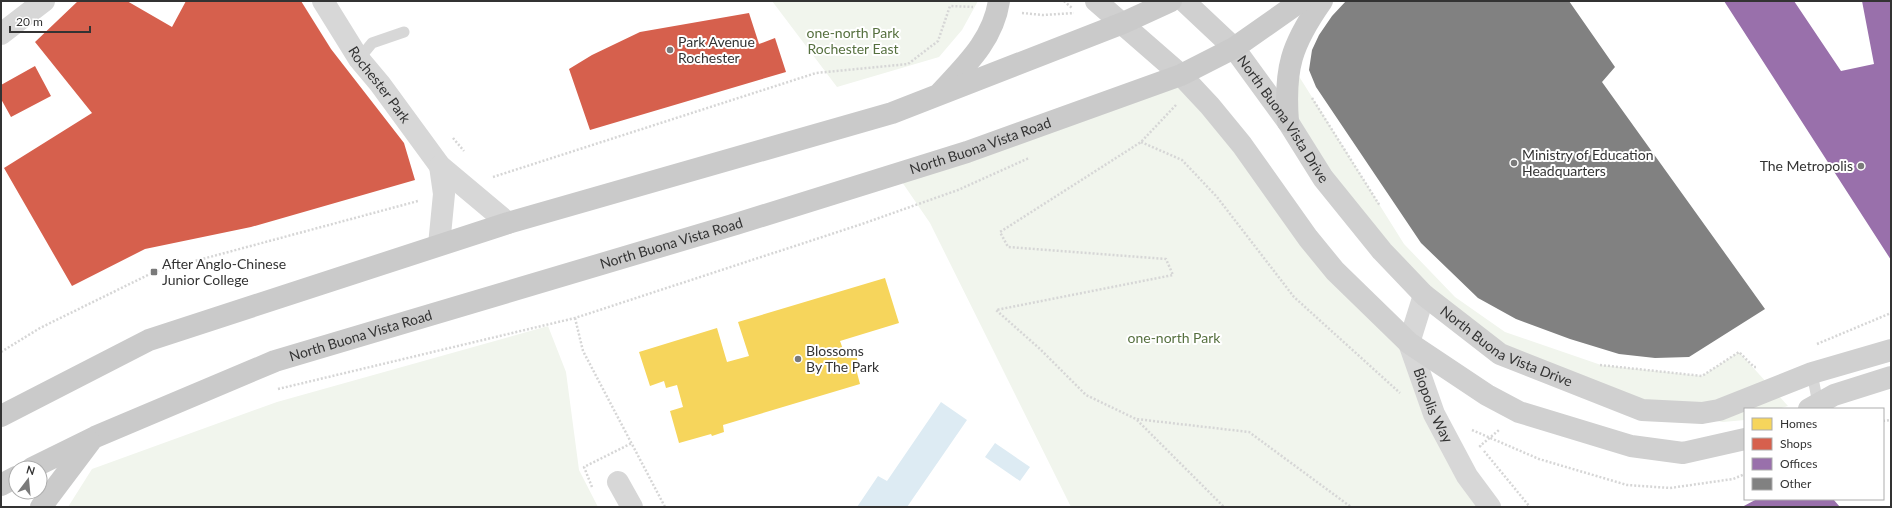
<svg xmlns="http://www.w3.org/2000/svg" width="1892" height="508" viewBox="0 0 1892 508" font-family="Lato,sans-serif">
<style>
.green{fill:#f1f5ed}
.water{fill:#ddebf3}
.homes{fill:#f6d55c}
.shops{fill:#d6604d}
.offices{fill:#9970ab}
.building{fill:#818181}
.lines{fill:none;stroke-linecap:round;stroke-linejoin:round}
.path{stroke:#d6d6d6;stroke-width:2.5;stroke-dasharray:2 2;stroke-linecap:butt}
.lane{stroke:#d7d7d7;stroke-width:11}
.street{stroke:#d7d7d7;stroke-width:22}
.secondary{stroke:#d0d0d0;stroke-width:22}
.primary{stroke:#cacaca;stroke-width:22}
.poi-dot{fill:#7a7a7a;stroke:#fff;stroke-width:1.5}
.labels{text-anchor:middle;stroke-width:4;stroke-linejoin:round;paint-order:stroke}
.park-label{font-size:14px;fill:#56703f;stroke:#fff}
.poi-label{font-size:14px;fill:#333;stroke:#fff;text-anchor:start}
.street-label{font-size:14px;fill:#333;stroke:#fff}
</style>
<rect width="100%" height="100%" fill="#fff"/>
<path class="green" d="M772,1h206l-16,29 -23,27 -102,30z
M1290,62l114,182 51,53 50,35 96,33 101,11 37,-24 49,54 -10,3h-33v11l-22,2 -78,-12 -111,-42 -152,-117 -95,-144z
M1181,75l228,268 81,164h-419l-141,-284 -28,-41z
M548,326l18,46 13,98 19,37h-530l24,-38 185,-67z"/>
<path class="water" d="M941,402l26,18 -60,87h-50l21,-31 9,5z
M995,443l35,24 -10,14 -35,-24z"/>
<path class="homes" d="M885,278l14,45 -59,18 4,11 10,-3 6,19 -4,1 4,15 -137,41 1,7 -12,4 -1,-2 -32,9 -9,-32 13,-4 -6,-22 -11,3 -2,-7 -14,5 -11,-34 78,-24 10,34 22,-6 -11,-34z"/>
<path class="shops" d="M78,1h49l45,26 14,-26h115l30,48 73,94 11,37 -164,47 -106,22 -73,37 -68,-118 88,-55 -57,-71z
M749,13l10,31 16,-6 11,34 -196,58 -21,-61 23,-14 48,-23z
M35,66l16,30 -40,21 -10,-18v-14z"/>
<path class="offices" d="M1724,1h70l47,70 33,-7 -12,-63h29v259z
M1757,499h76l7,8h-98z"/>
<path class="building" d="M1346,1h223l46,66 -13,15 163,227 -76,48 -34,1 -36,-4 -49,-15 -54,-20 -38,-21 -57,-55 -105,-156 -7,-17 3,-20 7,-15 13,-19z"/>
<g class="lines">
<path class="path" d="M1064,1l8,7
M1022,13l21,2 31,-2
M1312,98l68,108
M1176,105l-35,37 -141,90 8,15 158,12 7,16 -177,35 44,39 46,46 50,24 113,13 102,75
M453,138l11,13
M1141,142l41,18 35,37 77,100 106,96
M493,177l323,-104 92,-9 30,-23 12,-35 23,1
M575,318l8,33 82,156
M1817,344l74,-31
M1,352l39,-24 114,-56 264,-71
M1600,365l102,11 37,-24 15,15h2
M278,389l297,-71 287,-94 96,-34 71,-32
M1137,420l87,87
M1883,421l8,-1
M1472,430l67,29 88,26 43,3 63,-9 12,-5
M1481,447l-1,-1 19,-16
M1484,451l46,56
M592,487l-8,-20 48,-24"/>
<path class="lane" d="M359,59l13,-16 32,-11
M1812,373l6,31"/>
<g class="street">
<path id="s1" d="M323,1l36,58 21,25 60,82 68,57"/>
<path d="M1,34l43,-33"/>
<path d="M439,245l5,-51 -4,-28"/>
<path id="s2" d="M1424,295l-15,48 25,71 33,62 23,31"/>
<path d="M618,482l14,25"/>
</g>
<g class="secondary">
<path d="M1096,1l85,74 29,31 32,39 66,93 27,33 74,72 78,52 32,17 112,34 52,7 62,-14"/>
<path id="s3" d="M1184,1l50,47 54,74 35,56 59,73 42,44 76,59 142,56 60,3 17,-3 93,-37 79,-23"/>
<path d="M1809,409l25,-14 57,-18"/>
</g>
<g class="primary">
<path d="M941,92c25,-27 52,-52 58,-91"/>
<path d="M1288,122c-4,-53 3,-77 34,-121"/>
<path d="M1,416l148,-76 359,-117 384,-110 231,-90 48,-22"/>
<path id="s4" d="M32,468l63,-31 180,-76 461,-137 231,-72 214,-77 53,-27 67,-47"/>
<path d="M1,485l15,-8"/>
<path d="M41,507l49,-65"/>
</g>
</g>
<g class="poi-dot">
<circle cx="670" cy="50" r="4"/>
<circle cx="1514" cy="163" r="4"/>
<circle cx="1861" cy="166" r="4"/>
<rect x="150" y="268" width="8" height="8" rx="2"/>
<circle cx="798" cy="359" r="4"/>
</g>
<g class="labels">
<g class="park-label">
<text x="853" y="38">one-north Park<tspan x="853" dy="16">Rochester East</tspan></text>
<text x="1174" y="343">one-north Park</text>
</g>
<g class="poi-label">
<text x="678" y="47">Park Avenue<tspan x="678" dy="16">Rochester</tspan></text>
<text x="1522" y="160">Ministry of Education<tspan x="1522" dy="16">Headquarters</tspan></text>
<text x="1853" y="171" text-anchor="end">The Metropolis</text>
<text x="162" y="269">After Anglo-Chinese<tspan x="162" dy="16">Junior College</tspan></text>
<text x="806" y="356">Blossoms<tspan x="806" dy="16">By The Park</tspan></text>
</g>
<g class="street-label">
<text dy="5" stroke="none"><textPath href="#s1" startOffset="101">Rochester Park</textPath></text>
<text dy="5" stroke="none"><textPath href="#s3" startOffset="155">North Buona Vista Drive</textPath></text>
<text dy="5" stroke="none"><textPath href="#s4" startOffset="1003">North Buona Vista Road</textPath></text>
<text dy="5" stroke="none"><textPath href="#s4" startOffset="679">North Buona Vista Road</textPath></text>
<text dy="5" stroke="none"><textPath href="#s4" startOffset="355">North Buona Vista Road</textPath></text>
<text dy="5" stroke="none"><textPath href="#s3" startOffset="479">North Buona Vista Drive</textPath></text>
<text dy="5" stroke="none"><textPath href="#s2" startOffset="117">Biopolis Way</textPath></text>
</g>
</g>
<rect width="1892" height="508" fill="none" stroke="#333333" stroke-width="4"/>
<rect x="1744" y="408" width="140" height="92" fill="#ffffff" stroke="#adadad"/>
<rect x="1752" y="418" width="20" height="12" fill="#f6d55c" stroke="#adadad"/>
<text x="1780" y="428" font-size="12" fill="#333333">Homes</text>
<rect x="1752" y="438" width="20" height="12" fill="#d6604d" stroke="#adadad"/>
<text x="1780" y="448" font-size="12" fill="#333333">Shops</text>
<rect x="1752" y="458" width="20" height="12" fill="#9970ab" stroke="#adadad"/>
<text x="1780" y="468" font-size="12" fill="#333333">Offices</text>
<rect x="1752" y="478" width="20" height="12" fill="#818181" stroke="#adadad"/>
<text x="1780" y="488" font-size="12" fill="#333333">Other</text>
<g transform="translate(28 480) rotate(16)"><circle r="19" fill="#ffffff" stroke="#adadad"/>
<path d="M0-3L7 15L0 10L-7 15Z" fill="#7a7a7a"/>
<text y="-6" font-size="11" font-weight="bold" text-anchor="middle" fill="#333333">N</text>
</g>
<path d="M10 26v6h80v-6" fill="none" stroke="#333333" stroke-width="2"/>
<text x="16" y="26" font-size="12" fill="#333333" stroke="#ffffff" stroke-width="3" paint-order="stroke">20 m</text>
</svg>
